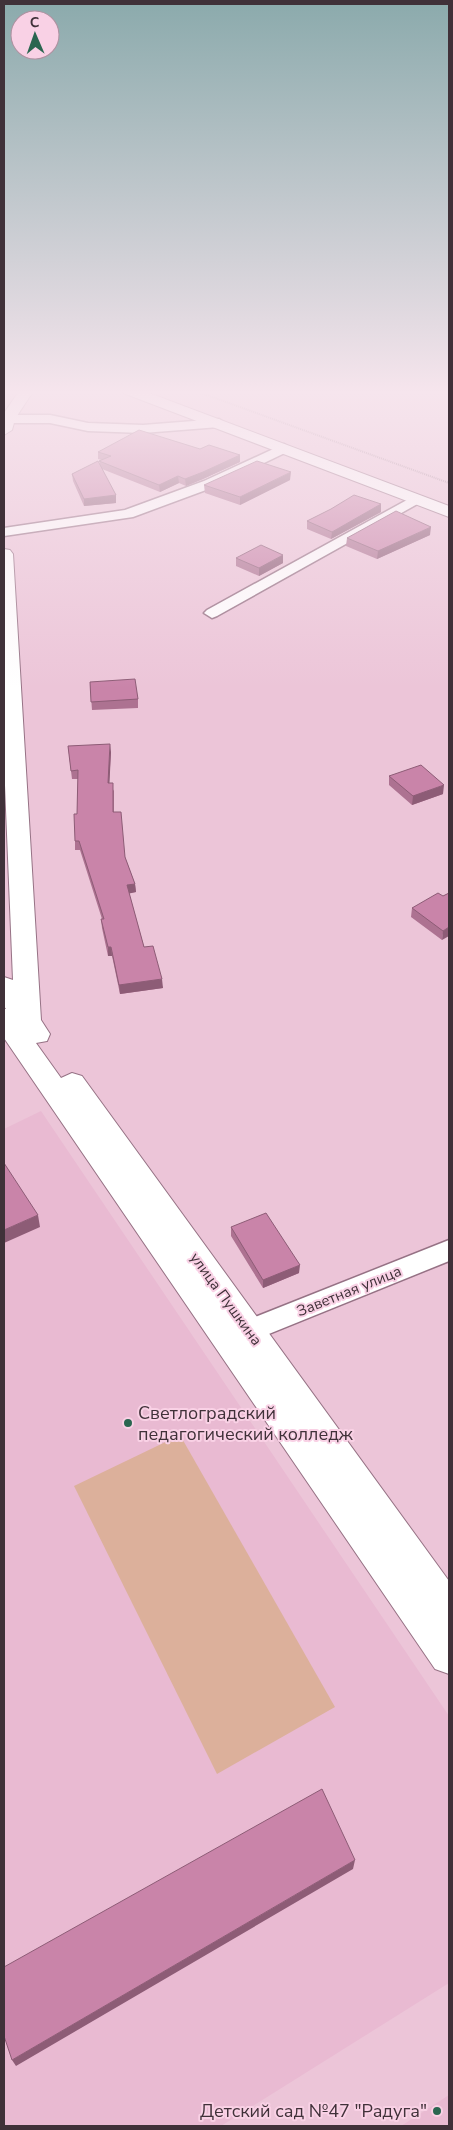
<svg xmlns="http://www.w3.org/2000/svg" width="453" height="2130" viewBox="0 0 453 2130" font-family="'Nunito Sans',sans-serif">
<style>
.built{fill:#e9bad2}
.green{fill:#dcb09b}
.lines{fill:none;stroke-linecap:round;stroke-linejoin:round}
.street-casing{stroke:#967285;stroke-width:3}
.secondary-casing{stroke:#967285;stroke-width:2}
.path{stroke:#ab8d9c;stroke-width:2;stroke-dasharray:1 1;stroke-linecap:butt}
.street{fill:#fff;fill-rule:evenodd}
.secondary{fill:#fff;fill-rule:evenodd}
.wall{fill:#ad7291}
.shaded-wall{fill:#8d5c76}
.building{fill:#c984a9;stroke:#8d5c76}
.poi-dot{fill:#2a6650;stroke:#f9d1e5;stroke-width:2}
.labels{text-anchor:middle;stroke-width:4;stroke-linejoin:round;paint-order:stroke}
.street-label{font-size:15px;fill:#403139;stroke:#f9d1e5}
.near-poi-label{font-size:18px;fill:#403139;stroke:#f9d1e5;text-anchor:start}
</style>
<rect width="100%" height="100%" fill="#ecc5d8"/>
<path class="built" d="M41,1111l408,605v267l-228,143h-217v-997z
M449,2095v31h-48z"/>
<path class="green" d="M180,1435l155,272 -118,67 -143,-288z"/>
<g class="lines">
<defs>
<path id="street" d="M4,415h46l38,8 55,2 76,-6 6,4 -6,4 -76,6 -55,-2 -38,-8h-46z
M284,444l6,4 -1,3 -75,36 -81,30 -129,19v-8l121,-18 79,-29z
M416,495l7,4 -2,3 -204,114 -5,2 -8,-5 3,-3z
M449,1240v21l-200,81 -9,-3 -4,-8 4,-8z"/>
<path id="secondary" d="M20,390h14l-19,29 -3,11 -8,5v-22z
M121,390h20l308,116v11l-326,-124z
M4,549l6,1 3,4 28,466 9,14 -3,7 -11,2 25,35 11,-5 10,3 367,505v93l-14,-5 -431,-631v-29h2l-2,-3v-29l9,3 -9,-219z"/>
</defs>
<use href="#street" class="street-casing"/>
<use href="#secondary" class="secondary-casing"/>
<path class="path" d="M193,390l256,93"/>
<use href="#street" class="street"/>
<use href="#secondary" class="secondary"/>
</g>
<path class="wall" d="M200,449l40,6v7l-37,17 -17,7 -7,-3 -19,9 -58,-23 14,34 -32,3 -11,-25 -1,-7 28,-10 -1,-3 3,-1 -4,-1v-7z
M290,480l-50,25 -35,-12 -1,-8z
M381,504v8l-50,27 -24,-10v-8z
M430,535l-53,24 -31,-13 1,-8z
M236,558l47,5 -24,13 -23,-10z
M90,682l48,17v9l-46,2z
M68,746l43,6 -2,31 5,8v21l11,45 10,27 1,8 -7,1 15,54 19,41 -43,6 -8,-38h-4l-6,-28 -1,-9h1l-22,-69h-5v-9l2,-27 1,-35h-6z
M389,776l54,18 -31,11 -23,-20z
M449,893l-7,47 -31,-23 1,-9 31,-12z
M231,1227l68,46 -36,15 -32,-52z"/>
<path class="shaded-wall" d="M240,455v7l-37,17 -17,7 -1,-7z
M291,472l-1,8 -50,25v-8z
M178,476l1,7 -19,9 -1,-7z
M116,495v8l-32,3v-7z
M381,504v8l-50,27 1,-7z
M431,527l-1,8 -53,24 1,-8z
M283,555v8l-24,13v-8z
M110,744l1,8 -2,40 -1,-9z
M444,785l-1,9 -31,11 1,-9z
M135,884l1,8 -9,2v-9z
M449,927v9l-7,4 1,-9z
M108,947h3l1,9h-4z
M162,979l1,9 -43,6 -1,-9z
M38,1215l2,12 -36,16v-13z
M300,1265l-1,8 -36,15v-8z
M355,1860l-2,9 -337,197 -4,-6z"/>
<path class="building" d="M139,430l61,19 9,-4 31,10 -37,17 -18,7 -7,-3 -19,9 -60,-24 12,-5 -13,-4z
M98,461l18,34 -32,4 -12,-25z
M257,461l34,11 -51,25 -36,-12z
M354,495l27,9 -49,28 -25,-11 24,-12z
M396,511l35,16 -53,24 -31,-13z
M261,545l22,10 -24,13 -23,-10z
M135,679l3,20 -47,3 -1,-20z
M110,744l-2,39h5v29h8l4,45 10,27 -8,1 17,62 9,-1 9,33 -43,6 -8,-38h-3l-7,-28h3l-25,-78h-4l-1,-27h3l1,-44 -7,1 -3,-25z
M421,765l23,20 -31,11 -24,-20z
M438,893l5,3 6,-3v34l-6,4 -31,-23z
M4,1163l34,52 -34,15z
M266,1213l34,52 -37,15 -32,-53z
M322,1789l33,71 -343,200 -8,-24v-69z"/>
<linearGradient id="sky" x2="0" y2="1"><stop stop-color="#8baaac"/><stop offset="0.57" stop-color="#f6e5ed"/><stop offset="1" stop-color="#f6e5ed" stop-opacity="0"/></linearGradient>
<rect width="453" height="688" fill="url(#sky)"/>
<g class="poi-dot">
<circle cx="128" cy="1423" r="5"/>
<circle cx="437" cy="2111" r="5"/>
</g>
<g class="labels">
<g class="street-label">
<text transform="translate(349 1291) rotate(-22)" y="5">Заветная улица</text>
<text transform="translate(226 1299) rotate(54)" y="5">улица Пушкина</text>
</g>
<g class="near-poi-label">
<text x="138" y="1419">Светлоградский<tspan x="138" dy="21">педагогический колледж</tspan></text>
<text x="427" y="2117" text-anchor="end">Детский сад №47 "Радуга"</text>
</g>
</g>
<rect width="453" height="2130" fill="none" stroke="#403139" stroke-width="10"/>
<g transform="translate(35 35) rotate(358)"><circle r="24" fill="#f9d1e5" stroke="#af91a0"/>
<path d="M0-4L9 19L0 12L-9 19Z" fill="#2a6650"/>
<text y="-8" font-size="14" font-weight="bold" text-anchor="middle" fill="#403139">С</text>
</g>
</svg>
